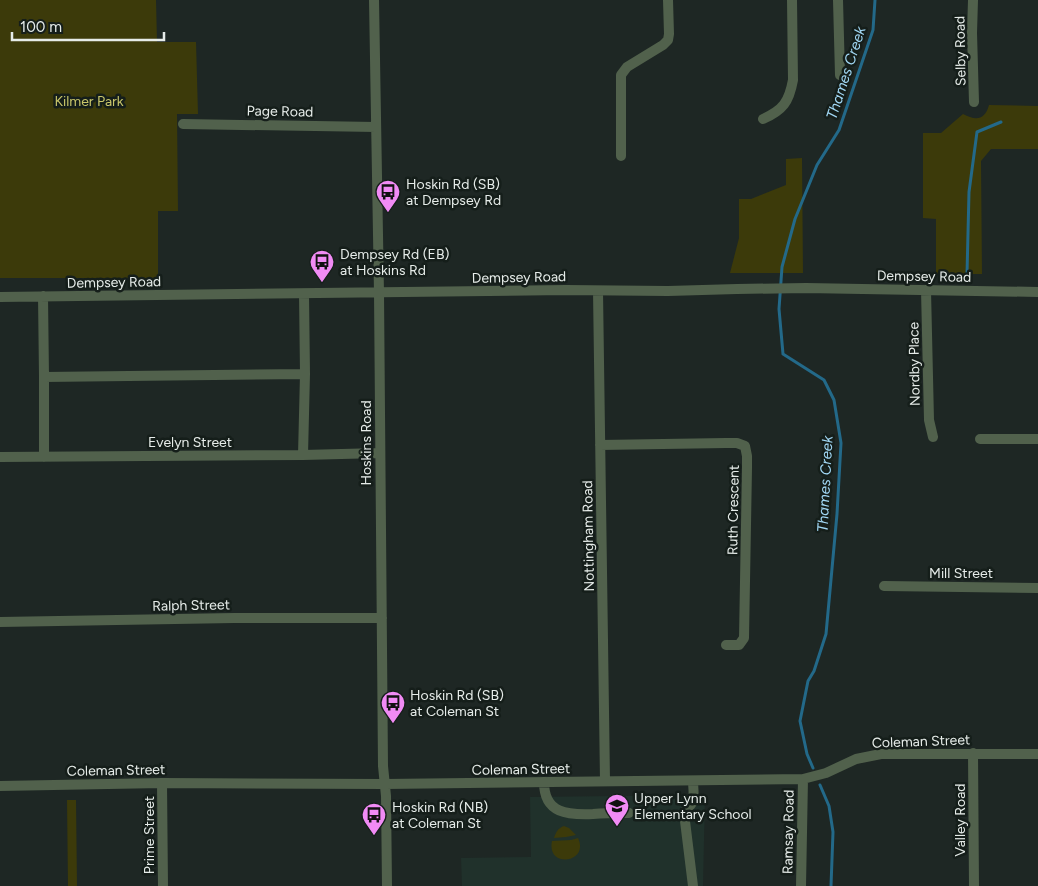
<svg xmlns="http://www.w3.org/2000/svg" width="1038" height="886" viewBox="0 0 1038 886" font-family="Figtree,sans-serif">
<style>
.built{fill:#20312b}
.green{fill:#3c3a0a}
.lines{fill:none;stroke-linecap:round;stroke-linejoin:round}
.stream{stroke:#236989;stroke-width:3}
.minor{stroke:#51614c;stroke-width:10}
.labels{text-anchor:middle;stroke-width:5;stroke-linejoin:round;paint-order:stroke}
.street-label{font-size:14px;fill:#e6ece9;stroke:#151e1a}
.park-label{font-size:14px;fill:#c9c66a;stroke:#151e1a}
.poi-label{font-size:14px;fill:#e6ece9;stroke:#151e1a;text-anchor:start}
.water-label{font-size:15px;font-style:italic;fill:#a1d7f4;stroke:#151e1a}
</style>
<rect width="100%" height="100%" fill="#1e2724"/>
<path class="built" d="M705,795l-2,91h-241l-1,-28 70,-1 -1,-60z"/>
<path class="green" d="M0,0h156l1,42h39l2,72h-21l1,97h-20v67h-158z
M989,105l49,1v43h-47l-10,12 1,113h-46v-55l-13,-1v-85h18l22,-19c13,7 22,6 26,-9z
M802,158l1,115h-73l9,-35v-39h12l35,-14v-26z
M67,800h9l1,86h-9z
M564,826l5,2 7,7 -10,2 -12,1c2,-6 4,-10 10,-12z
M578,838c12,25 -32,31 -26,3l19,-1z"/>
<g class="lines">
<path class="stream" d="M967,274l2,-82 8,-60 24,-10
M813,768l-6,-14 -7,-33 8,-40 6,-10 12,-37 11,-120 4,-71 -7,-43 -10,-20 -41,-26 -4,-45 3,-42 13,-48 22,-54 22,-35 34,-100 2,-30
M820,785l9,21 4,26 -2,54"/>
<path class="minor" d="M374,0l5,293 4,473 3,30 1,90
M838,0l2,75
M973,0l-1,33 2,69
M763,119c20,-9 26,-17 30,-39l-1,-80
M183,124l193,3
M621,156v-81l6,-8 36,-22 5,-5 1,-6 -1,-34
M926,290l3,130 4,17
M598,291l7,490
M43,296l1,81 261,-3 -1,-80
M0,297l566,-7 102,1 69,-2 69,-1 232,4
M44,377v80
M980,439h58
M600,445l126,-2h11l8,3 2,10v12l-3,170 -5,7h-13
M303,455l2,-81
M0,457l303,-2 77,-2
M884,586l154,2
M0,622l234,-4h148
M973,753l1,133
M693,781c0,6 2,17 -1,22 -2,4 -6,5 -8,10l9,73
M544,782c0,32 24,33 49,32 12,-1 24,-1 36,-1
M162,783l1,103
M0,786l162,-3 223,1 418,-5 23,-6 30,-14 25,-5h157
M801,886l2,-107"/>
</g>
<defs>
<symbol id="bus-pin" viewBox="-11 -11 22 30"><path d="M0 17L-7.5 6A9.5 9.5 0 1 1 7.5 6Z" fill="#f18bf5" stroke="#151e1a"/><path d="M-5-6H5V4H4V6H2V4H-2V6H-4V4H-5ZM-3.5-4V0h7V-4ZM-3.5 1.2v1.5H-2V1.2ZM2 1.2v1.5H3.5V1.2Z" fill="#111"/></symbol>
<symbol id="school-pin" viewBox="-11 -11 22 30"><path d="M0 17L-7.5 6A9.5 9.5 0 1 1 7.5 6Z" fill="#f18bf5" stroke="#151e1a"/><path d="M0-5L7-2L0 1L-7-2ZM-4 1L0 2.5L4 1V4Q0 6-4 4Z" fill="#111"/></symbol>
</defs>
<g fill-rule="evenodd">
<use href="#bus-pin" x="374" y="178" width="28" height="38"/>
<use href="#bus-pin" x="308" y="248" width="28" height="38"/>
<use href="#bus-pin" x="379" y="689" width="28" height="38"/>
<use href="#school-pin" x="603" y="792" width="28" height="38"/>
<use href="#bus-pin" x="360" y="801" width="28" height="38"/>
</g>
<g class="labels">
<g class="street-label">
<text transform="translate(960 51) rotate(-91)" y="5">Selby Road</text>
<text transform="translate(280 111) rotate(1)" y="5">Page Road</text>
<text transform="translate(924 276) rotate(1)" y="5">Dempsey Road</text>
<text transform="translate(519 277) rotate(-1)" y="5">Dempsey Road</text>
<text transform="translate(114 282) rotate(-1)" y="5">Dempsey Road</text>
<text transform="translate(914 364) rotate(-91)" y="5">Nordby Place</text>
<text x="190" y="447">Evelyn Street</text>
<text transform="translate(366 443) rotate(-90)" y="5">Hoskins Road</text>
<text transform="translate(733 510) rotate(-89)" y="5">Ruth Crescent</text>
<text transform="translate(588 536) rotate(-91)" y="5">Nottingham Road</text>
<text x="961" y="578">Mill Street</text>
<text transform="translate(191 605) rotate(-1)" y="5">Ralph Street</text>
<text transform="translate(921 741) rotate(-2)" y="5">Coleman Street</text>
<text transform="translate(521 769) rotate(-1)" y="5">Coleman Street</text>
<text transform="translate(116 770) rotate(-1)" y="5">Coleman Street</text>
<text transform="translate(960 820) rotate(-90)" y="5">Valley Road</text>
<text transform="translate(788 832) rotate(-89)" y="5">Ramsay Road</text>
<text transform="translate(149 835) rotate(-90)" y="5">Prime Street</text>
</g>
<g class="park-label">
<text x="89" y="106">Kilmer Park</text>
</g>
<g class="poi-label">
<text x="406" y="189">Hoskin Rd (SB)<tspan x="406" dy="16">at Dempsey Rd</tspan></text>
<text x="340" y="259">Dempsey Rd (EB)<tspan x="340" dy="16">at Hoskins Rd</tspan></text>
<text x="410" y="700">Hoskin Rd (SB)<tspan x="410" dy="16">at Coleman St</tspan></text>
<text x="634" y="803">Upper Lynn<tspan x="634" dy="16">Elementary School</tspan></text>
<text x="392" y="812">Hoskin Rd (NB)<tspan x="392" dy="16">at Coleman St</tspan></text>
</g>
<g class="water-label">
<text transform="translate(846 73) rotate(-72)" y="5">Thames Creek</text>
<text transform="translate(825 484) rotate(-87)" y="5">Thames Creek</text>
</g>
</g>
<path d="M12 32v8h152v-8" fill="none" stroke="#e6ece9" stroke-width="2.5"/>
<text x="20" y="32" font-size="15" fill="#e6ece9" stroke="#151e1a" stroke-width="4" paint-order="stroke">100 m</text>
</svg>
